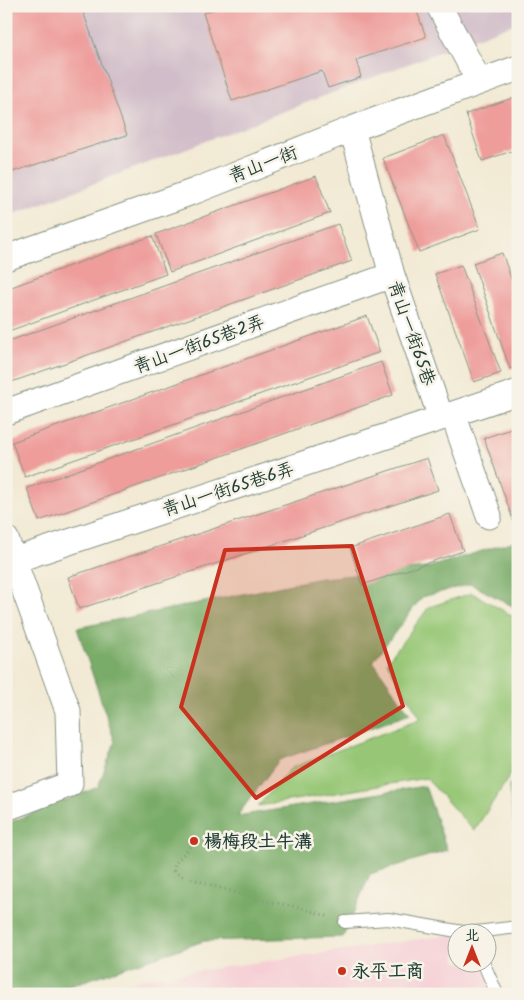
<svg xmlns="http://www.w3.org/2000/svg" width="524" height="1000" viewBox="0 0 524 1000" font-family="Kalam,'LXGW WenKai TC',sans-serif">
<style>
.built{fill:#f6cfd6}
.industrial{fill:#d1bdc9}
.green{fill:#97c776;stroke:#5b8255}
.forest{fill:#79ac67;stroke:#4c744e}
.building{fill:#ee9d9b}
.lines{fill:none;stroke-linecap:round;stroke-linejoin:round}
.service-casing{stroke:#889484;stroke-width:14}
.minor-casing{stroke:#889484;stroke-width:27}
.path{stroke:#889484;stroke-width:3;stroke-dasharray:1 4;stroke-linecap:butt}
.service{stroke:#fff;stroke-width:12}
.minor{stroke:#fff;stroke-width:25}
.marked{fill:#c8321e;fill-opacity:0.2;stroke:#c8321e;stroke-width:4;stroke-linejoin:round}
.poi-dot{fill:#c8321e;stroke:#f7f3e8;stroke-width:2}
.labels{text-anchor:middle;stroke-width:5;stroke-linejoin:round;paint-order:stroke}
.street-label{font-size:18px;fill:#1f3d34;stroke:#f7f3e8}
.poi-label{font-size:18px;font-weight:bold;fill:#1f3d34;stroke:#f7f3e8;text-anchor:start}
</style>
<rect width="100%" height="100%" fill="#f7f3e8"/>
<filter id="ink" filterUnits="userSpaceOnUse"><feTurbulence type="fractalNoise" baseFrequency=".02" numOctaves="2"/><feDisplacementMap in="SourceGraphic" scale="10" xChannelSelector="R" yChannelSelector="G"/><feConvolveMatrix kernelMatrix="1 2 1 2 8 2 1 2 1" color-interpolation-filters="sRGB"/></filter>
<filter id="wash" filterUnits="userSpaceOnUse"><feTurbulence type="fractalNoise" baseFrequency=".0096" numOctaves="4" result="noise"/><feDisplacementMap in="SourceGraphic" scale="20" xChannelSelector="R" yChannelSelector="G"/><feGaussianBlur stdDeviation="1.12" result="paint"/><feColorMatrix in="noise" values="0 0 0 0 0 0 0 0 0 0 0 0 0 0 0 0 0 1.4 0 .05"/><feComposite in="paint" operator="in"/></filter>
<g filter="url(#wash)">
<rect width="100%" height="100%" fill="#f2ead4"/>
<path class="built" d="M456,934v28l26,1 12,31h-399l45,-15z"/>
<path class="industrial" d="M6,6h512v16l-512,195z"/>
<path class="green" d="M472,593l46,26v144l-44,68 -48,-53 -168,28 33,-38 130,-49 -34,-57 42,-55z"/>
<path class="forest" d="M518,540v69l-47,-25 -49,13 -49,64 37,53 -131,46 -42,56 188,-30 22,64 -77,24 -27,63 -139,4 -159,53h-39v-170l92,-37 17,-45 -38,-114 244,-50 105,-10z
M518,773v63h-3l-6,-50z"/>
<g id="blocks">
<path class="building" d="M6,6h75l46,129 -121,39z
M223,6h192l11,31 -70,23 5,17 -33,11 -6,-17 -90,30 -29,-88z
M518,96v53l-36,12 -16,-47z
M444,135l36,94 -61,23 -36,-94z
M316,176l14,37 -160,59 -14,-38z
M338,224l14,37 -346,123v-42z
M152,236l14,38 -160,58v-43z
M502,253l16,45v68l-8,3 -37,-106z
M461,265l40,108 -27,9 -39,-108z
M367,316l13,36 -355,125 -13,-35z
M381,362l12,33 -354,126 -12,-33z
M517,427l1,2v105l-34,-96z
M427,458l11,32 -359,119 -11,-32z
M450,514l13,37 -101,34 -12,-37z"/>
</g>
</g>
<g filter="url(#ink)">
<use href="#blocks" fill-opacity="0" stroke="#889484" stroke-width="1"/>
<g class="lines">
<defs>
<path id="service" d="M345,922l43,-3 75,13
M476,932l42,-5
M483,962l14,32"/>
<path id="minor" d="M439,6l40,75
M352,129l40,146 49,143 12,-4 36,102
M6,258l189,-67 157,-62 166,-61
M6,412l386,-137
M453,414l65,-22
M6,539l62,172 2,73 -64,24
M6,563l435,-145"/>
</defs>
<use href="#service" class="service-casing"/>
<use href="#minor" class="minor-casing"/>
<path class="path" d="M194,843l-19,20 -1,8 5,4 80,25 39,7 29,9"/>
<use href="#service" class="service"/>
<use href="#minor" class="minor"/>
</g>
</g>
<path class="marked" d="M352,546l51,160 -147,92 -75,-91 44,-157z"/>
<g class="poi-dot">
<circle cx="194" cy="841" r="5"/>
<circle cx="342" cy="971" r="5"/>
</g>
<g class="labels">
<g class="street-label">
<text transform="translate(263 164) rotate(-21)" y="6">青山一街</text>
<text transform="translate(412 333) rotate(71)" y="6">青山一街65巷</text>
<text transform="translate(199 344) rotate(-20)" y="6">青山一街65巷2弄</text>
<text transform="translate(228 489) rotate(-18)" y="6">青山一街65巷6弄</text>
</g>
<g class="poi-label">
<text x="204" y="847">楊梅段土牛溝</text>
<text x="352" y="977">永平工商</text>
</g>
</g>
<rect width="524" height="1000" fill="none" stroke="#f7f3e8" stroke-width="25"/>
<g transform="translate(472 948)"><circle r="24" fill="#f7f3e8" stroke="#a1aaa0"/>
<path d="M0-4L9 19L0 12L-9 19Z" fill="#c8321e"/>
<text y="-8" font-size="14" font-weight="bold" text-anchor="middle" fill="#1f3d34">北</text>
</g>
</svg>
